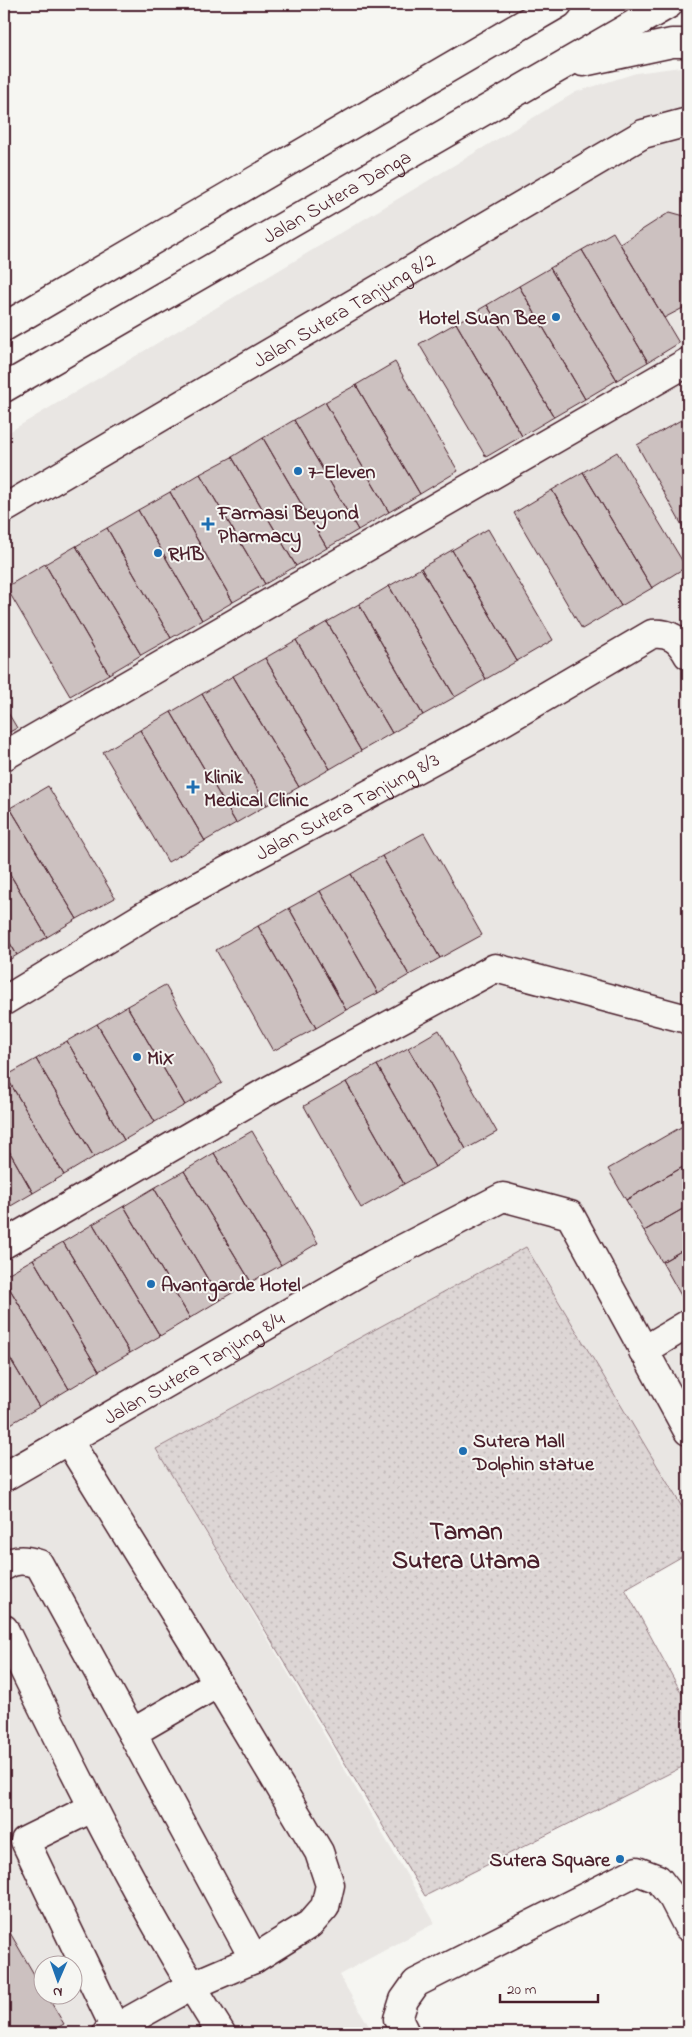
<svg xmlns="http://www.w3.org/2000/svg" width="692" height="2037" viewBox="0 0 692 2037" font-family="'Indie Flower',sans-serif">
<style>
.built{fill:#e9e6e3;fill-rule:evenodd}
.grass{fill:url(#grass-dots);stroke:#947a80}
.building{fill:#ccc1c0;stroke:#4a1f2b}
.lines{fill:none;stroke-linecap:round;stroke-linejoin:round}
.minor-casing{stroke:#4a1f2b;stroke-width:31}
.major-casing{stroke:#4a1f2b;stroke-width:31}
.minor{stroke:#f6f6f2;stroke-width:28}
.major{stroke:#f6f6f2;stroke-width:28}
.poi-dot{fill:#1f6fb2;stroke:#f6f6f2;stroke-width:2}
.labels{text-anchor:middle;stroke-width:4;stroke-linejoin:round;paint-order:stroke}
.street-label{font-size:20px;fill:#4a1f2b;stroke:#f6f6f2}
.poi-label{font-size:20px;font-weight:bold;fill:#4a1f2b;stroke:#f6f6f2;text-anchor:start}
.district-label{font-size:25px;font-weight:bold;fill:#4a1f2b;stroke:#f6f6f2}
</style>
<defs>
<pattern id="grass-dots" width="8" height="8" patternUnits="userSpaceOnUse" patternTransform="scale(1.25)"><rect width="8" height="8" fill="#ddd6d5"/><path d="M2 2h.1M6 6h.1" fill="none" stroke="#bfb7b7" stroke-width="1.8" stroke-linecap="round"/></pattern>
</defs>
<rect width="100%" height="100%" fill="#f6f6f2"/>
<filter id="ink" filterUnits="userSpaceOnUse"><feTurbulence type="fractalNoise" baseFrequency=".02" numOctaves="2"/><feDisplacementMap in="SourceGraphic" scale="10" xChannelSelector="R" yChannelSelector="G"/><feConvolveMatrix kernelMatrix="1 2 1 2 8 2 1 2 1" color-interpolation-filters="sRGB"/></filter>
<g filter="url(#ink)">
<path class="built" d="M688,66v1451l-162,-269 -370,201 279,474 -96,52 34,58h-369v-1598l572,-343 60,-19zM42,1964h30v30h-30z"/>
<path class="grass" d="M526,1247l162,270v36l-63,36 63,116v59l-263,132 -269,-447z"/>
<path class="building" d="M670,212l18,5v92l-5,-1 -19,10 -44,-74z
M613,232l66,111 -31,19 -66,-112z
M582,250l66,112 -31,18 -67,-112z
M550,268l67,112 -32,19 -66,-113z
M519,286l66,113 -31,18 -67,-112z
M487,305l67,112 -32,19 -66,-113z
M456,323l66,113 -36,21 -67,-113z
M395,362l63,109 -38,23 -64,-109z
M356,385l64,109 -31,18 -64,-110z
M325,402l64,110 -31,18 -64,-110z
M688,416v120l-51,-91z
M294,420l64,110 -31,18 -64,-110z
M263,438l64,110 -31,18 -64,-109z
M617,452l69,115 -34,21 -69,-116z
M232,457l64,109 -31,18 -65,-110z
M583,472l69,116 -31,18 -69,-116z
M200,474l65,110 -32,18 -63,-110z
M552,490l69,116 -39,23 -68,-116z
M170,492l63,110 -31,18 -64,-110z
M138,510l64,110 -31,18 -64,-110z
M107,528l64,110 -30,17 -65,-109z
M488,529l65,111 -36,21 -65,-111z
M76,546l65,109 -32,19 -64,-110z
M452,550l65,111 -31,18 -65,-111z
M45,564l64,110 -39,22 -64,-109z
M421,568l65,111 -31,18 -66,-111z
M389,586l66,111 -32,18 -64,-111z
M359,604l64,111 -31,18 -65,-111z
M327,622l65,111 -31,18 -65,-111z
M296,640l65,111 -31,18 -65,-111z
M265,658l65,111 -31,18 -66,-111z
M233,676l66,111 -32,18 -65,-111z
M202,694l65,111 -31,18 -65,-111z
M4,706l13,22 -13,7z
M171,712l65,111 -31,18 -65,-111z
M140,730l65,111 -37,21 -65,-110z
M48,786l67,112 -38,21 -67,-111z
M10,808l67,111 -30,18 -43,-73v-52z
M424,833l58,102 -42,23 -58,-102z
M382,856l58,102 -31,17 -58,-101z
M4,864l43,73 -30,18 -13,-22z
M351,874l58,101 -31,18 -58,-102z
M320,891l58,102 -32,17 -57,-102z
M289,908l57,102 -30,18 -58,-102z
M258,926l58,102 -43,23 -57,-101z
M4,933l13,22 -13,8z
M165,985l57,98 -37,22 -58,-99z
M127,1006l58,99 -30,17 -58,-98z
M97,1024l58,98 -31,18 -57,-99z
M439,1030l58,102 -31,17 -58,-101z
M67,1041l57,99 -30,17 -58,-98z
M408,1048l58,101 -31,18 -58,-102z
M36,1059l58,98 -30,18 -58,-99z
M377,1065l58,102 -31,17 -58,-102z
M6,1076l58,99 -31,18 -29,-51v-64z
M346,1082l58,102 -43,24 -57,-102z
M688,1123v41l-62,36 -18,-31z
M252,1131l66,112 -37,22 -67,-112z
M4,1142l29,51 -29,17z
M214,1153l67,112 -30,17 -67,-111z
M688,1164v42l-44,25 -18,-31z
M184,1171l67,111 -31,18 -66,-112z
M154,1188l66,112 -30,18 -66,-112z
M124,1206l66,112 -30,18 -67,-112z
M688,1206v41l-26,15 -18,-31z
M93,1224l67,112 -30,17 -67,-111z
M63,1242l67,111 -31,18 -66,-112z
M688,1247v49l-5,3 -21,-37z
M33,1259l66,112 -30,18 -65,-110v-3z
M4,1279l65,110 -30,18 -35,-59z
M4,1348l35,59 -30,18 -5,-9z
M9,1931l33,57v6h4l18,30 -16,9h-44v-100z"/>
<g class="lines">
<defs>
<g id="minor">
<path id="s1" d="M4,509l639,-375 45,-12"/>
<path d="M4,756l684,-394"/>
<path id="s2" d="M4,1001l150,-91 336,-181 162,-95c18,-2 28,6 36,21"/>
<path d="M4,1244l262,-152 229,-124 192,51 1,1"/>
<path d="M643,1351l45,-27"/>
<path d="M68,1440l150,243 101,169 11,33 -5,22 -15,17 -56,35 -63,27 -84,47"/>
<path id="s3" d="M4,1477l369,-213 130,-67 67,18 118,216"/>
<path d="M4,1566c12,-8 22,-6 35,-2l93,169 86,-50"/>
<path d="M4,1629c67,137 135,275 217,404"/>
<path d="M132,1733l122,226"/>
<path d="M92,1808l-67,33 90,187"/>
<path d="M405,2033l-7,-14 6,-19 12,-17 221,-112 21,8 15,19 15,29"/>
</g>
<g id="major">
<path d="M583,62l89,-19h16"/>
<path d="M4,327l554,-323"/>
<path id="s4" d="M4,388l665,-384"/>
</g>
</defs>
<use href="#minor" class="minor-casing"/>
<use href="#major" class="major-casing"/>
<use href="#minor" class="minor"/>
<use href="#major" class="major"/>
</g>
</g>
<g class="poi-dot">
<circle cx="556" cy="317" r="5"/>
<circle cx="298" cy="471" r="5"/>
<path d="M205.5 516.5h5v5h5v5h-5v5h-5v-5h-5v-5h5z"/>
<circle cx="158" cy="553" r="5"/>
<path d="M190.5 779.5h5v5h5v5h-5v5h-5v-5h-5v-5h5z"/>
<circle cx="137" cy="1057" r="5"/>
<circle cx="151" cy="1284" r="5"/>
<circle cx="463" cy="1451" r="5"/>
<circle cx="620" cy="1859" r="5"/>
</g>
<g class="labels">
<g class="street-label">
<text dy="7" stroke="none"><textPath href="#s4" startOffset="384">Jalan Sutera Danga</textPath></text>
<text dy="7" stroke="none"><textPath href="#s1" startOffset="394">Jalan Sutera Tanjung 8/2</textPath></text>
<text dy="7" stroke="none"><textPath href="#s2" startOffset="395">Jalan Sutera Tanjung 8/3</textPath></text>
<text dy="7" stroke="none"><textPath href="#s3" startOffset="219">Jalan Sutera Tanjung 8/4</textPath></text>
</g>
<g class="poi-label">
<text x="546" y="324" text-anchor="end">Hotel Suan Bee</text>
<text x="308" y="478">7-Eleven</text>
<text x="218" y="519">Farmasi Beyond<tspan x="218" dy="23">Pharmacy</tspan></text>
<text x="168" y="560">RHB</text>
<text x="204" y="783">Klinik<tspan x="204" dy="23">Medical Clinic</tspan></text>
<text x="147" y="1064">MiX</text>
<text x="161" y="1291">Avantgarde Hotel</text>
<text x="473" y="1447">Sutera Mall<tspan x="473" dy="23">Dolphin statue</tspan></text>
<text x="610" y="1866" text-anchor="end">Sutera Square</text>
</g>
<g class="district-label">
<text x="466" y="1539">Taman<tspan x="466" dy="29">Sutera Utama</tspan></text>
</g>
</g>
<rect width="692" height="2037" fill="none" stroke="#f6f6f2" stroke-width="20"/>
<rect x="10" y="10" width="672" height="2017" fill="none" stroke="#4a1f2b" stroke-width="2" filter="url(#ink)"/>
<g transform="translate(58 1980) rotate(182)"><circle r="24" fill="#f6f6f2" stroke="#b1a0a2"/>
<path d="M0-4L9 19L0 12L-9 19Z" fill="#1f6fb2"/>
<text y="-8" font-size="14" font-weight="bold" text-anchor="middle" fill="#4a1f2b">N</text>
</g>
<path d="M500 1994v8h98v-8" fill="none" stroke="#4a1f2b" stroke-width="2.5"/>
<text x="507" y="1994" font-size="15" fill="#4a1f2b" stroke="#f6f6f2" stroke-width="4" paint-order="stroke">20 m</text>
</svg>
